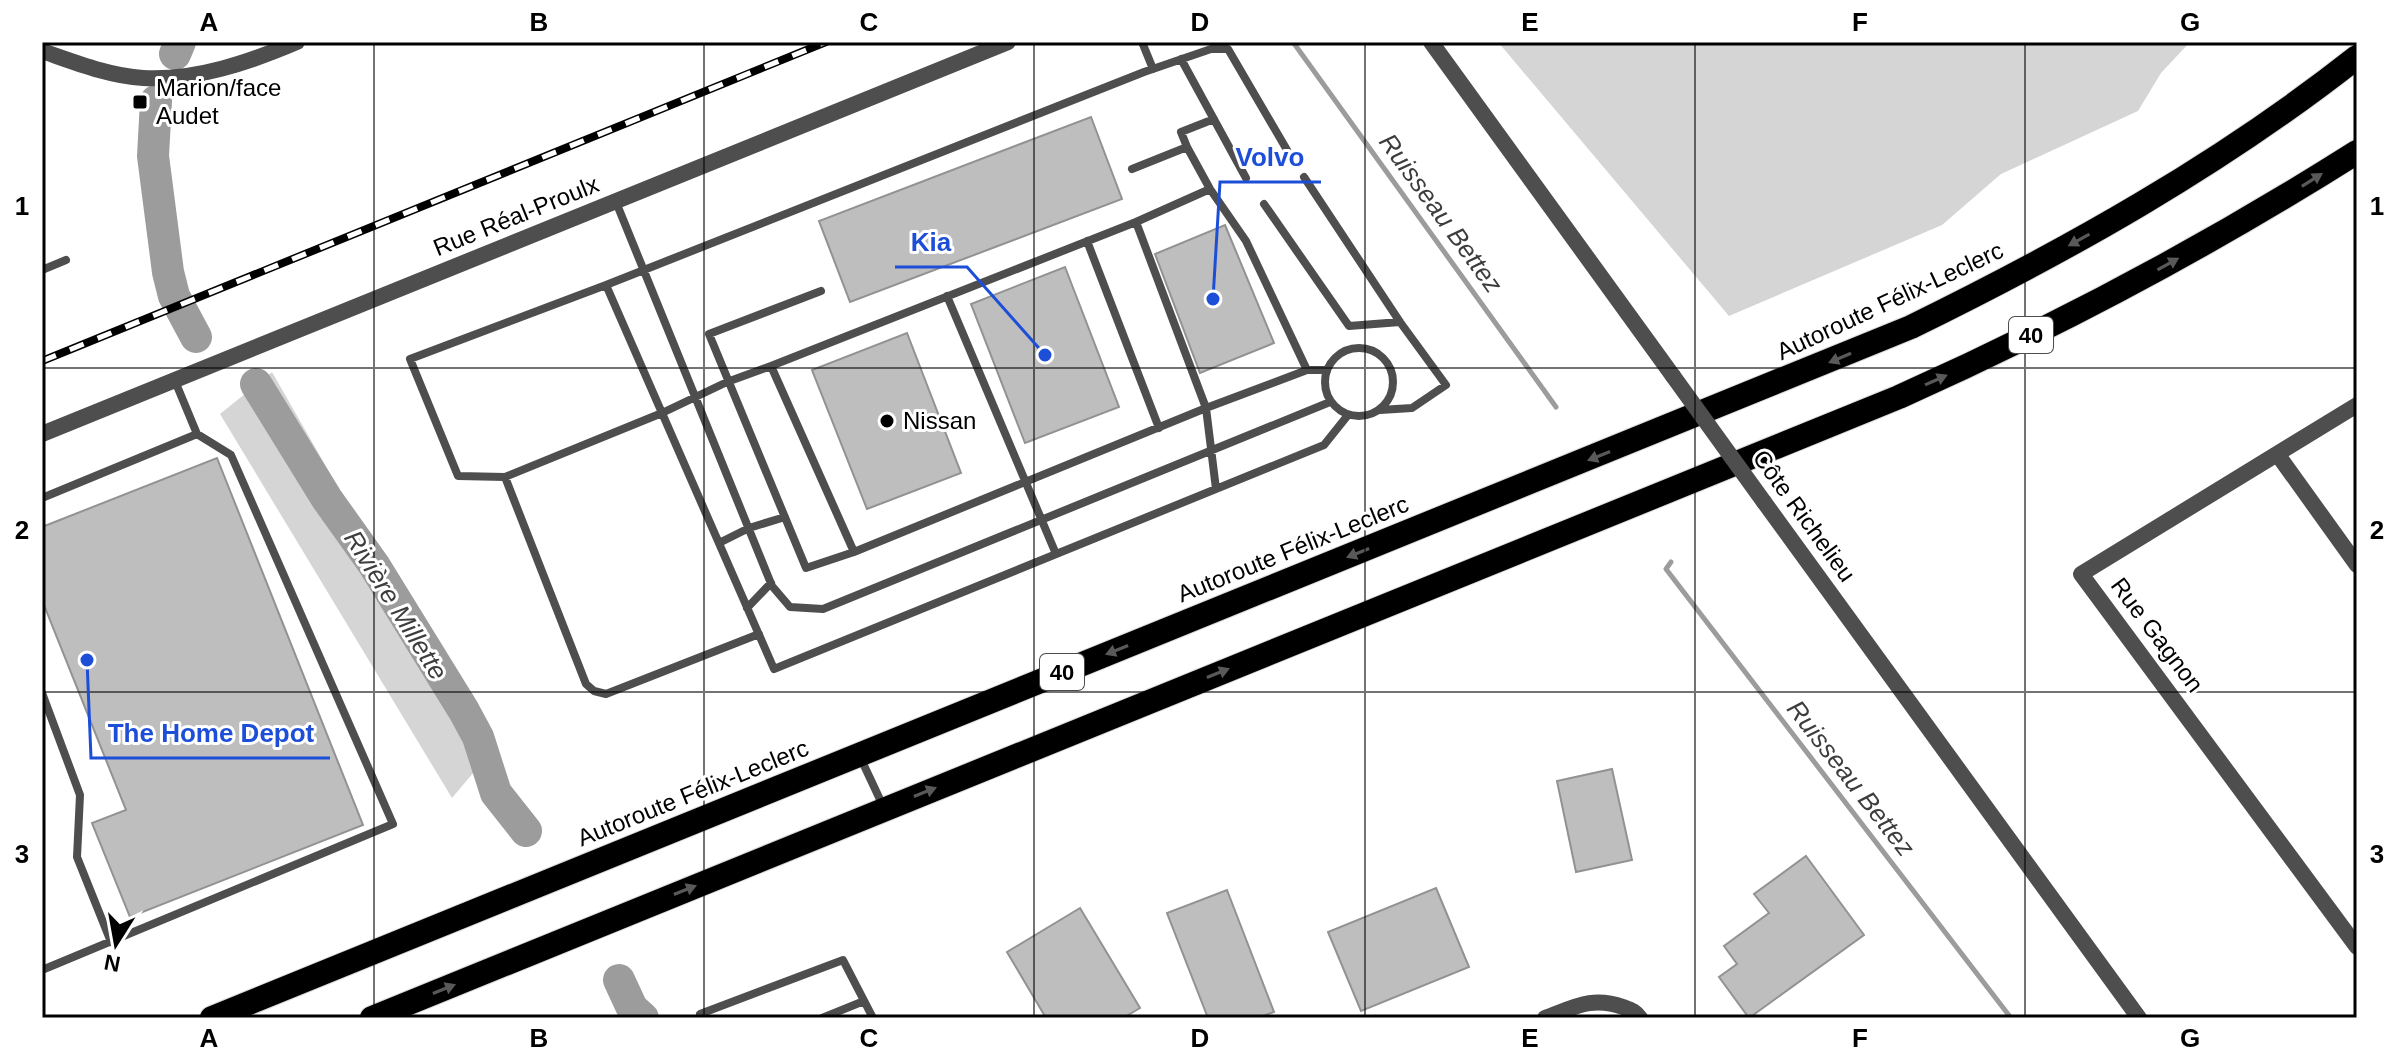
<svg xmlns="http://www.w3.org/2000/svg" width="2399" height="1060" viewBox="0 0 2399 1060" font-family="Helvetica,sans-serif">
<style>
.green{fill:#d5d5d5}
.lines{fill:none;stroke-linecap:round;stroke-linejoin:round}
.stream{stroke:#9c9c9c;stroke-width:5}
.river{stroke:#9c9c9c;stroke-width:32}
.building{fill:#bebebe;stroke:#929292;stroke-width:2}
.motorway-casing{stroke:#dbdbdb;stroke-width:26}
.service{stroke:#4e4e4e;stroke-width:8}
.minor{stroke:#4e4e4e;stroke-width:16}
.tertiary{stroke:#4e4e4e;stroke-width:16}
.motorway{stroke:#000;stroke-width:24}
.rail-casing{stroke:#000;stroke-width:8}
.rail{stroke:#fff;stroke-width:5;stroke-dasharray:15;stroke-linecap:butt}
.tertiary-bridge{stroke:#4e4e4e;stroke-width:16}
.oneway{fill:#595959}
.grid{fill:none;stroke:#000;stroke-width:2;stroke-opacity:0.55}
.poi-dot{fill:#000;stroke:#fff;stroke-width:3}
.labels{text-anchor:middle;stroke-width:6;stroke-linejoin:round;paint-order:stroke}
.shield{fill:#fff;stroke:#4c4c4c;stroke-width:2}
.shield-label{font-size:22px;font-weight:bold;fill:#000}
.poi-label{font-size:24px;fill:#000;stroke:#fff;text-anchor:start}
.street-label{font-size:24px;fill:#000;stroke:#fff}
.water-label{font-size:26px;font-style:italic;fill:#3d3d3d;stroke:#fff}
.leader{fill:none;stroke:#1d4ed8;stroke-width:3}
.callout-dot{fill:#1d4ed8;stroke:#fff;stroke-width:3}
.callout-label{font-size:26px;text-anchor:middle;font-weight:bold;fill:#1d4ed8;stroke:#fff;stroke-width:6;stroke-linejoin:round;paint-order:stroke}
.neatline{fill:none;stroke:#000;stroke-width:3}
.grid-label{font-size:26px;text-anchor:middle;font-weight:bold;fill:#000}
</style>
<rect width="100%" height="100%" fill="#fff"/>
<path class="green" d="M1498,42h692l-29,31 -23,38 -137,63 -59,51 -213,91z
M272,372l218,381 -38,45 -232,-384z"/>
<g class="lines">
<path class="stream" d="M1293,42l263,365
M1671,562l-5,7 345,449"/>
<path class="river" d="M175,54l5,-12
M156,101l-3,55 15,116 6,24 22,41
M256,384l71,115 47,66 90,146 14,26 18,56 30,38
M619,980l13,28 11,10"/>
</g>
<path class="building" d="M1091,117l31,82 -272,103 -31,-81z
M1225,225l49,118 -74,30 -45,-119z
M1065,267l54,140 -94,36 -54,-139z
M907,333l54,140 -94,36 -55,-139z
M217,458l146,367 -233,92 -38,-94 34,-13 -84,-210v-73z
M1612,769l20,91 -56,12 -19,-91z
M1806,856l58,79 -115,83 -30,-41 18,-13 -13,-18 45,-33 -15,-19z
M1436,888l33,79 -108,44 -33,-79z
M1227,890l47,122 -17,6h-49l-41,-105z
M1080,908l60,100 -17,10h-77l-39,-66z"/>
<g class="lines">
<defs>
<path id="motorway" d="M212,1018l1699,-691c157,-77 309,-162 446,-270
M372,1018l1527,-621c159,-71 311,-152 458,-245"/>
</defs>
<use href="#motorway" class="motorway-casing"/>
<path class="service" d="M1142,42l11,27
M1181,59l65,119
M1187,147l-6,-15 33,-13
M1287,150l-59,-101h-17l-67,23 -538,213 168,384 550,-224 24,-30
M1132,169l55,-22 23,42 36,52 61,129h19
M1304,177l96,145 46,63 -34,23 -32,2
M1210,189l-74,33 70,186 101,-38
M616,202l156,384 18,21 33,2 507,-207
M1264,204l85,122 51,-4
M1136,222l-365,144 83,186 352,-144 10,81
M1087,241l72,187
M42,270l24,-10
M821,291l-112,43 97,234 48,-16
M947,296l109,258
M1325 382a34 34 0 1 1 68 0a34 34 0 1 1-68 0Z
M505,477l-47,-1 -48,-117 196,-74
M42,498l155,-64
M719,543l30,-15 36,-11
M747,608l24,-25
M759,634l-153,60 -12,-3 -8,-7 -81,-207 157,-64 65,-31 44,-16
M42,693l38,102 -3,62 34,85
M861,759l23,49
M42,970l351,-146 -162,-369 -34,-21 -22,-53
M702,1018l-2,-4 143,-54 30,58
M822,1018l42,-17"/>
<path class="minor" d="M42,51c32,11 67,25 101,27 52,3 107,-16 154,-36
M2357,405l-276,169 276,373
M2278,455l79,110
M1545,1018c30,-11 47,-22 78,-11 8,3 12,4 17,11"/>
<path class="tertiary" d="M1431,42l242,334
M42,434l966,-392
M1764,502l375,516"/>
<use href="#motorway" class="motorway"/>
<defs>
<path id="rail" d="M42,361l784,-319"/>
</defs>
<use href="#rail" class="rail-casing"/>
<use href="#rail" class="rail"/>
<path class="tertiary-bridge" d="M1673,376l91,126"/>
</g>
<defs><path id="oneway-solid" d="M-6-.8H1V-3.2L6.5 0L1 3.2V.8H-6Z" transform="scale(2)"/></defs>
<g class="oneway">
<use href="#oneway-solid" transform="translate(2312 180) rotate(-32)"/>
<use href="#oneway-solid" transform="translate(2079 240) rotate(151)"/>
<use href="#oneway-solid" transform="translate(2168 264) rotate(-29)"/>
<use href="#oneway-solid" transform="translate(1840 358) rotate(157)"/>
<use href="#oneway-solid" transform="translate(1936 380) rotate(-24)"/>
<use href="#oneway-solid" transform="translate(1599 456) rotate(158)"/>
<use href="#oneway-solid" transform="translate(1358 553) rotate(158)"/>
<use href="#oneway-solid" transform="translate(1117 650) rotate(158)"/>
<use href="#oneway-solid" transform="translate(1218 673) rotate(-22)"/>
<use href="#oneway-solid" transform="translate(925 792) rotate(-22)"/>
<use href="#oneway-solid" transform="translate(685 890) rotate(-22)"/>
<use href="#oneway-solid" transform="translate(444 989) rotate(-22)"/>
</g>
<path class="grid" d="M374,42v976M704,42v976M1034,42v976M1365,42v976M1695,42v976M2025,42v976M42,368h2315M42,692h2315"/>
<g class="poi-dot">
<rect x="132" y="94" width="16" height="16" rx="4"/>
<circle cx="887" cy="421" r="8"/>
</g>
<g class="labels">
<g class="shield">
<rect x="2009" y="317" width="44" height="36" rx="6"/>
<rect x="1040" y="654" width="44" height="36" rx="6"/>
</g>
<g class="shield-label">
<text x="2031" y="343">40</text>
<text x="1062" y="680">40</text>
</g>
<g class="poi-label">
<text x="156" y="96">Marion/face<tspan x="156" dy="28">Audet</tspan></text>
<text x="903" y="429">Nissan</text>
</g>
<g class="street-label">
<text transform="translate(516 216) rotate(-22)" y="8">Rue Réal-Proulx</text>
<text transform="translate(1890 301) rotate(-25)" y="8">Autoroute Félix-Leclerc</text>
<text transform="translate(1804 516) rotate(54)" y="8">Côte Richelieu</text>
<text transform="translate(1293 549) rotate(-22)" y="8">Autoroute Félix-Leclerc</text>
<text transform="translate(2157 635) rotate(53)" y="8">Rue Gagnon</text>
<text transform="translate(693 793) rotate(-22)" y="8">Autoroute Félix-Leclerc</text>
</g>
<g class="water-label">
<text transform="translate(1441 213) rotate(54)" y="9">Ruisseau Bettez</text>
<text transform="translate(396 605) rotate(58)" y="9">Rivière Millette</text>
<text transform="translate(1851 778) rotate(52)" y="9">Ruisseau Bettez</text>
</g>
</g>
<path class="leader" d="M1213 299L1220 182H1321M1045 355L967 267H895M87 660L91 758H330"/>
<g class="callout-dot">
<circle cx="1213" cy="299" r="8"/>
<circle cx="1045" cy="355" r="8"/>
<circle cx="87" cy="660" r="8"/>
</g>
<g class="callout-label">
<text x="1270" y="166">Volvo</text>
<text x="931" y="251">Kia</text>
<text x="211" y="742">The Home Depot</text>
</g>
<rect width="2399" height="1060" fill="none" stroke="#ffffff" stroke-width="88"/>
<g transform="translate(116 944) rotate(191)" stroke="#ffffff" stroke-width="6" paint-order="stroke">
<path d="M0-6L14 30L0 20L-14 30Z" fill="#000000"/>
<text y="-12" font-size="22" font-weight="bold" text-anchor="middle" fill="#000000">N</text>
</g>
<rect x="44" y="44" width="2311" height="972" class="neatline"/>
<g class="grid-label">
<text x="209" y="31">A</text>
<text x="539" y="31">B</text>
<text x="869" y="31">C</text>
<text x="1200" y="31">D</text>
<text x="1530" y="31">E</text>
<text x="1860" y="31">F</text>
<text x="2190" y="31">G</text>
<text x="22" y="215">1</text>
<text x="2377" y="215">1</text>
<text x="22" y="539">2</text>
<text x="2377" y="539">2</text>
<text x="22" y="863">3</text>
<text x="2377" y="863">3</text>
<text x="209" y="1047">A</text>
<text x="539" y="1047">B</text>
<text x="869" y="1047">C</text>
<text x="1200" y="1047">D</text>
<text x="1530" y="1047">E</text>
<text x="1860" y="1047">F</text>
<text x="2190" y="1047">G</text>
</g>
</svg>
